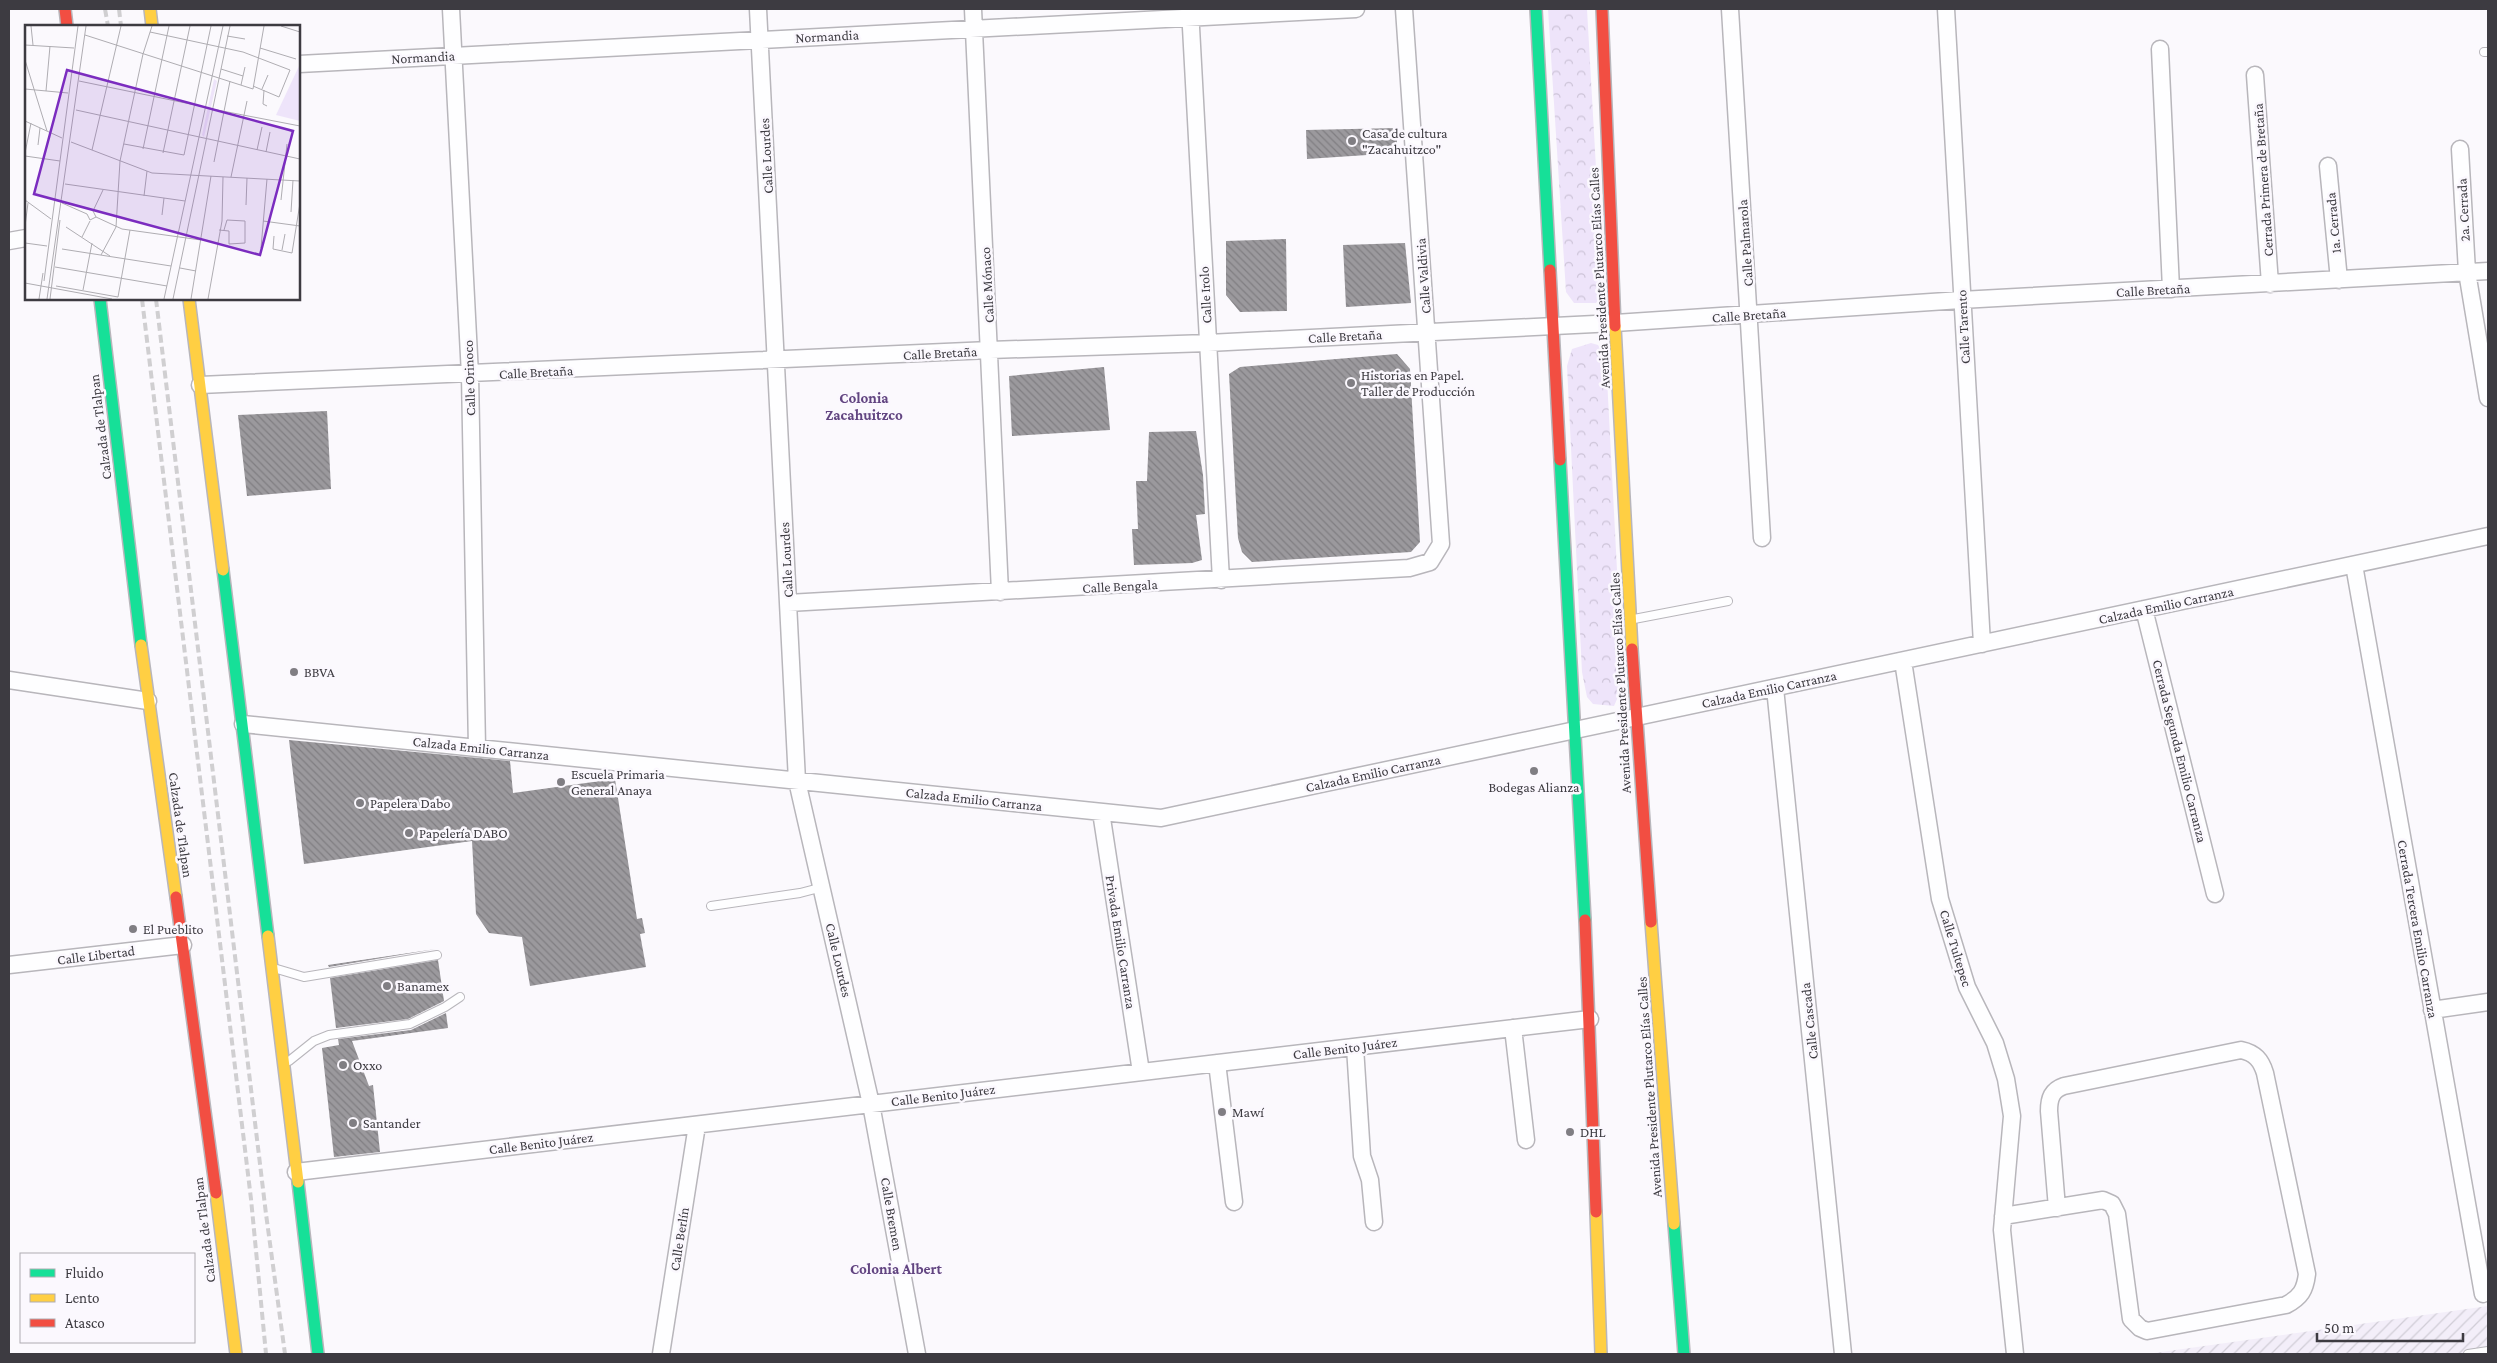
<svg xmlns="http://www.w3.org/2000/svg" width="2497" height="1363" viewBox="0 0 2497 1363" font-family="'Crimson Pro',serif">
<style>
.industrial{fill:url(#industrial-furrows)}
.park{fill:url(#park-crowns)}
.building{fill:url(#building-back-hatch)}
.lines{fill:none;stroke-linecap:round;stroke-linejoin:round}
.lane-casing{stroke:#b8b6bb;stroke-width:10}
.street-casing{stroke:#b8b6bb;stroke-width:19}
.fast-casing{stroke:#b8b6bb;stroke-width:14}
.slow-casing{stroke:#b8b6bb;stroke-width:14}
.jam-casing{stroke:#b8b6bb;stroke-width:14}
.lane{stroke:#fefeff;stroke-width:8}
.street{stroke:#fefeff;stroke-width:16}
.fast{stroke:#16e098;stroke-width:11}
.slow{stroke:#ffcf43;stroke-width:11}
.jam{stroke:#f24e42;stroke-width:11}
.rail{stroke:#d0cfd1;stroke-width:4;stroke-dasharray:8 4;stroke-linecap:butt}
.poi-dot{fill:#807e83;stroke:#fbf8fe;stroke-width:2}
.labels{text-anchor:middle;stroke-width:5;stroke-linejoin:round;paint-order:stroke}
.street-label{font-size:14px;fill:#3d3b41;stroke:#fbf8fe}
.poi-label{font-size:14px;fill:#3d3b41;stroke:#fbf8fe;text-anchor:start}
.neighbourhood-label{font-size:15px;font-weight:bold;fill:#624581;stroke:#fbf8fe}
.inset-road{fill:none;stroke:#afadb2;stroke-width:1}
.view{fill:#7b2cbf;fill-opacity:0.15;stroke:#7b2cbf;stroke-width:2.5}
.inset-edge{fill:none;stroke:#3d3b41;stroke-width:2.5}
</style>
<defs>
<pattern id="industrial-furrows" width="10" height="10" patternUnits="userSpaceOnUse" patternTransform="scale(1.25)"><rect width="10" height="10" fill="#f3eef9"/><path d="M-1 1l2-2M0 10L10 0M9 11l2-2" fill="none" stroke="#d1cdd7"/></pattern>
<pattern id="park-crowns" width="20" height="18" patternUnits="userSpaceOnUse" patternTransform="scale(1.25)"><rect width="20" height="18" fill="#eee4fa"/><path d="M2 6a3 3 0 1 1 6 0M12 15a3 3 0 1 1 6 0" fill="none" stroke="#cdc4d8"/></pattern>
<pattern id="building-back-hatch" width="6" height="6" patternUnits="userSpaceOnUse" patternTransform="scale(1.25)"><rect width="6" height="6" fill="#9b999d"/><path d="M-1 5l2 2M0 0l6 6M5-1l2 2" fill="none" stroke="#807e82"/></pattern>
</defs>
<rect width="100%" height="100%" fill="#fbf9fd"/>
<path class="industrial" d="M2488,1306v48h-341z"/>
<path class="park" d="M1548,9h39l16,283 -7,11h-22l-8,-11z
M1591,343l7,2 8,14 17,326 -9,21 -21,-2 -6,-7 -5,-25 -15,-306 5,-17z"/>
<path class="building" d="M1397,128v25l-90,6 -1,-29z
M1286,239l1,72 -47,1 -14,-17v-54z
M1405,243l6,60 -65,4 -3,-62z
M1397,354l13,15 10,173 -9,10 -159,10 -10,-10 -4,-14 -9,-164 11,-7z
M1104,367l6,63 -98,6 -3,-60z
M327,411l4,78 -84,7 -9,-81z
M1196,431l7,44 2,39 -9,1 6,45 -10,3 -58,2 -2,-36h6l-2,-48h11l2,-49z
M289,740l221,21 3,32 102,-14 22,140 5,-1 3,15 -5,1 6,33 -116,19 -8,-49 -33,-4 -13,-19 -4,-73 -168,23z
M436,949l-107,18 -1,-2z
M438,960l6,41 -36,18 -72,9 -6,-50z
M446,1013l2,15 -96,13 17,45 4,-1 7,67 -46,5 -12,-109 17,-3 -1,-6 73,-9z"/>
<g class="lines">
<defs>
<path id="lane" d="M2484,52h4
M1634,619l94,-18
M711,906l89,-13 23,-6
M277,969l27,8 133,-22
M289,1061l25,-20 15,-6 81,-11 35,-17 15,-10
M2468,1354l20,-3"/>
<path id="street" d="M451,9l19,366 7,373
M758,9l39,772 74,323 46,250
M973,9l27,583
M1190,9l31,571
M1730,9l32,529
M1946,9l36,635
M2160,49l11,240
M299,64l1057,-55
M2255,75l15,209
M2460,149l7,123 21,126
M2328,166l11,114
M9,241l17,-3
M200,385l790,-35 218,-7 407,-20 346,-23 527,-29
M2354,565l129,729
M788,603l621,-35 21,-6 11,-18 -37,-535
M2144,609l71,285
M1903,661l37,238 27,88 28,56 11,36 6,37 -10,114 13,124
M9,680l139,21
M1775,688l68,666
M243,724l918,94 1327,-282
M1101,812l40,260
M9,965l174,-20
M2432,1010l56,-8
M1513,1028l13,112
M1355,1047l7,109 8,24 4,42
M1217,1063l17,139
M296,1172l1294,-153
M2003,1216l100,-16 9,4 5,10 14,105 9,9 7,3 139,-26c15,-8 19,-15 21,-31l-42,-201c-4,-13 -10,-20 -24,-23l-177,36c-12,4 -15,12 -15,25l8,97
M661,1354l36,-229"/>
<path id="fast" d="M1536,9l14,261
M100,299l41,346
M1560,460l25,460
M223,570l45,366
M298,1182l20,172
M1674,1224l10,130"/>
<path id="slow" d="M150,9l2,17
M189,299l34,271
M1615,326l17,323
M141,645l35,252
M1651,922l23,302
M268,936l30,246
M216,1193l20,161
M1596,1212l5,142"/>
<path id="jam" d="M65,9l2,17
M1602,9l13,317
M1550,270l10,190
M1632,649l19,273
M176,897l40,296
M1585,920l11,292"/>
</defs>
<use href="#lane" class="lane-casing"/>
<use href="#street" class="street-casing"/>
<use href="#fast" class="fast-casing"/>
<use href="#slow" class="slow-casing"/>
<use href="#jam" class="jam-casing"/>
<use href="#lane" class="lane"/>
<use href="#street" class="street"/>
<use href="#fast" class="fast"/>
<use href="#slow" class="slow"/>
<use href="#jam" class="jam"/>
<path class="rail" d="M105,9l3,17
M119,9l2,17
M142,299l109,900 15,155
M156,299l110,915 19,140"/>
</g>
<g class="poi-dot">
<circle cx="1352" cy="141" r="5"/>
<circle cx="1351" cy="383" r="5"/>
<circle cx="294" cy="672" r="5"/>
<circle cx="1534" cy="771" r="5"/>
<circle cx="561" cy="782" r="5"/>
<circle cx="360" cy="803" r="5"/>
<circle cx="409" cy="833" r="5"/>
<circle cx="133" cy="929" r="5"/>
<circle cx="387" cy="986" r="5"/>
<circle cx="343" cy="1065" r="5"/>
<circle cx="1222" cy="1112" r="5"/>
<circle cx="353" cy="1123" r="5"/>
<circle cx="1570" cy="1132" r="5"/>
</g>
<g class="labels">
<g class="street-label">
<text transform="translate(827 36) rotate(-3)" y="5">Normandia</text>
<text transform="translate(423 57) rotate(-3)" y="5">Normandia</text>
<text transform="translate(766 156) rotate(-93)" y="5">Calle Lourdes</text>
<text transform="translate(2263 180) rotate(-94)" y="5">Cerrada Primera de Bretaña</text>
<text transform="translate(2463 210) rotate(-93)" y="5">2a. Cerrada</text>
<text transform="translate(2333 223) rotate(-95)" y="5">1a. Cerrada</text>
<text transform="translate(1745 243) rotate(-94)" y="5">Calle Palmarola</text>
<text transform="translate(1423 276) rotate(-94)" y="5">Calle Valdivia</text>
<text transform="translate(1599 278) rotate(-93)" y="5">Avenida Presidente Plutarco Elías Calles</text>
<text transform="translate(987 285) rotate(-93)" y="5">Calle Mónaco</text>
<text transform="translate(2153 290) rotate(-3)" y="5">Calle Bretaña</text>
<text transform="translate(1205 295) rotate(-93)" y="5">Calle Irolo</text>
<text transform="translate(1749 315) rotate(-4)" y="5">Calle Bretaña</text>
<text transform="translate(1963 327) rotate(-93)" y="5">Calle Tarento</text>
<text transform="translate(1345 336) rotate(-3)" y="5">Calle Bretaña</text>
<text transform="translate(940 353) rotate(-3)" y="5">Calle Bretaña</text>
<text transform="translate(536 372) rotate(-3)" y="5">Calle Bretaña</text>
<text transform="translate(469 378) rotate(-92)" y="5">Calle Orinoco</text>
<text transform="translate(100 427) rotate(-97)" y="5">Calzada de Tlalpan</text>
<text transform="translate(786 560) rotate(-93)" y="5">Calle Lourdes</text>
<text transform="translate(1120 586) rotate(-3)" y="5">Calle Bengala</text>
<text transform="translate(2166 605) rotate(-12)" y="5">Calzada Emilio Carranza</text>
<text transform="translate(1620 683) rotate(-93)" y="5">Avenida Presidente Plutarco Elías Calles</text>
<text transform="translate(1769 689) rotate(-12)" y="5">Calzada Emilio Carranza</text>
<text transform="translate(481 748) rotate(6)" y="5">Calzada Emilio Carranza</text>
<text transform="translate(2180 751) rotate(76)" y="5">Cerrada Segunda Emilio Carranza</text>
<text transform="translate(1373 773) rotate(-12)" y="5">Calzada Emilio Carranza</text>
<text transform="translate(974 799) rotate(6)" y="5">Calzada Emilio Carranza</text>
<text transform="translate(181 825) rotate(82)" y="5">Calzada de Tlalpan</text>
<text transform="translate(2418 929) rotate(80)" y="5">Cerrada Tercera Emilio Carranza</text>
<text transform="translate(1121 942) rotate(81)" y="5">Privada Emilio Carranza</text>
<text transform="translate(1956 948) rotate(73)" y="5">Calle Tultepec</text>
<text transform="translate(96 955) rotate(-7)" y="5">Calle Libertad</text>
<text transform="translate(839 960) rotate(77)" y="5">Calle Lourdes</text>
<text transform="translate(1809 1021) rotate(-96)" y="5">Calle Cascada</text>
<text transform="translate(1345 1048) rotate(-7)" y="5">Calle Benito Juárez</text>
<text transform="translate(1649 1087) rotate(-94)" y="5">Avenida Presidente Plutarco Elías Calles</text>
<text transform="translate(943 1095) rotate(-7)" y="5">Calle Benito Juárez</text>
<text transform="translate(541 1143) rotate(-7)" y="5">Calle Benito Juárez</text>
<text transform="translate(892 1214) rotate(80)" y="5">Calle Bremen</text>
<text transform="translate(204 1230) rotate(-97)" y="5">Calzada de Tlalpan</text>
<text transform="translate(679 1239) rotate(-81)" y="5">Calle Berlín</text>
</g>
<g class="poi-label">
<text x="1362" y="138">Casa de cultura<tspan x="1362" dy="16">"Zacahuitzco"</tspan></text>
<text x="1361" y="380">Historias en Papel.<tspan x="1361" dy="16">Taller de Producción</tspan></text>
<text x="304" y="677">BBVA</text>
<text x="571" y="779">Escuela Primaria<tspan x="571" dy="16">General Anaya</tspan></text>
<text x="1534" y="792" text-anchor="middle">Bodegas Alianza</text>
<text x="370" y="808">Papelera Dabo</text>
<text x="419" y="838">Papelería DABO</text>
<text x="143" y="934">El Pueblito</text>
<text x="397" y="991">Banamex</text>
<text x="353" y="1070">Oxxo</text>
<text x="1232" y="1117">Mawí</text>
<text x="363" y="1128">Santander</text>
<text x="1580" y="1137">DHL</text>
</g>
<g class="neighbourhood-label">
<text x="864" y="403">Colonia<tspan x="864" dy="17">Zacahuitzco</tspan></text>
<text x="896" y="1274">Colonia Albert</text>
</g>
</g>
<g transform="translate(25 25)">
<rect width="275" height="275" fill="#fbf9fd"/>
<path d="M189,54l3,2 -13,56 -2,-2z" fill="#eee4fa"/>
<path d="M275,39v57l-24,-6z" fill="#eee4fa"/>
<path class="inset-road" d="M6,1l2,19M256,1l19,6M125,7l93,20 47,18 -11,27 -26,-11M60,10l168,54 11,-63M202,11l18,3M0,20l49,3M235,23l36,11M0,35l22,71M196,44l22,7M54,56l126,26M216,60l4,-18M0,64l43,4M237,64l6,-14M239,65l-1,14 4,2M21,66l4,-45M187,84l88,17M51,85l224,49M0,96l37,17M46,117l81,31 148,8M99,119l60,11 27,-129M13,120l2,-17M118,124l26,-123M67,125l29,-124M232,125l5,-23M241,127l4,-20M0,128l6,-30M138,128l27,-127M0,131l35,5M189,137l16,-81M206,152l16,-76M40,159l120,17M119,171l3,-25M0,175l26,19M256,175l6,-56M37,178l25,11 3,6 6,-3 26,12 79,11M221,180l1,-27M266,187l2,-32M137,190l2,-17M71,192l-3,-6 10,-21M238,196l37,5M0,201l3,-23M41,202l44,29M194,205l10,1v13l16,-1v-22l-18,-1 -3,10M249,211l-1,13 19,4 8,-50M57,212l8,-16M0,218l22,3M236,223l6,-69M37,224l109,17M257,225l3,-16M76,230l15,-28 4,-66 23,-107 9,-28M30,242l112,19M155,243l16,3M19,256l34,-255M0,258l87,16M31,261l62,11 12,-67M58,265l9,-47M14,274l4,-26M22,274l39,-273M25,274l10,-79M139,274l59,-273M148,274l57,-273M166,274l20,-123M183,274l14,-78 1,-44"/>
<path class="view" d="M42,45l226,61 -33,124 -226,-61z"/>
<rect width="275" height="275" class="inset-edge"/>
</g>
<rect width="2497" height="1363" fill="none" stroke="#3d3b41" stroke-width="20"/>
<rect x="20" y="1253" width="175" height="90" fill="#fbf8fe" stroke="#afacb2"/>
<rect x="30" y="1269" width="25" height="8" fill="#16e098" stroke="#afacb2"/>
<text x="65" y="1278" font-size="15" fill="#3d3b41">Fluido</text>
<rect x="30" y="1294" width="25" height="8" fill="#ffcf43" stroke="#afacb2"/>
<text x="65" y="1303" font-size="15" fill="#3d3b41">Lento</text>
<rect x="30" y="1319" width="25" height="8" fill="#f24e42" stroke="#afacb2"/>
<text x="65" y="1328" font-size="15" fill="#3d3b41">Atasco</text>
<path d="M2317 1333v8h146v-8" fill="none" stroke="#3d3b41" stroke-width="2.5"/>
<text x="2324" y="1333" font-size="15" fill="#3d3b41" stroke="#fbf8fe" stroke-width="4" paint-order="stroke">50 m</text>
</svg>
